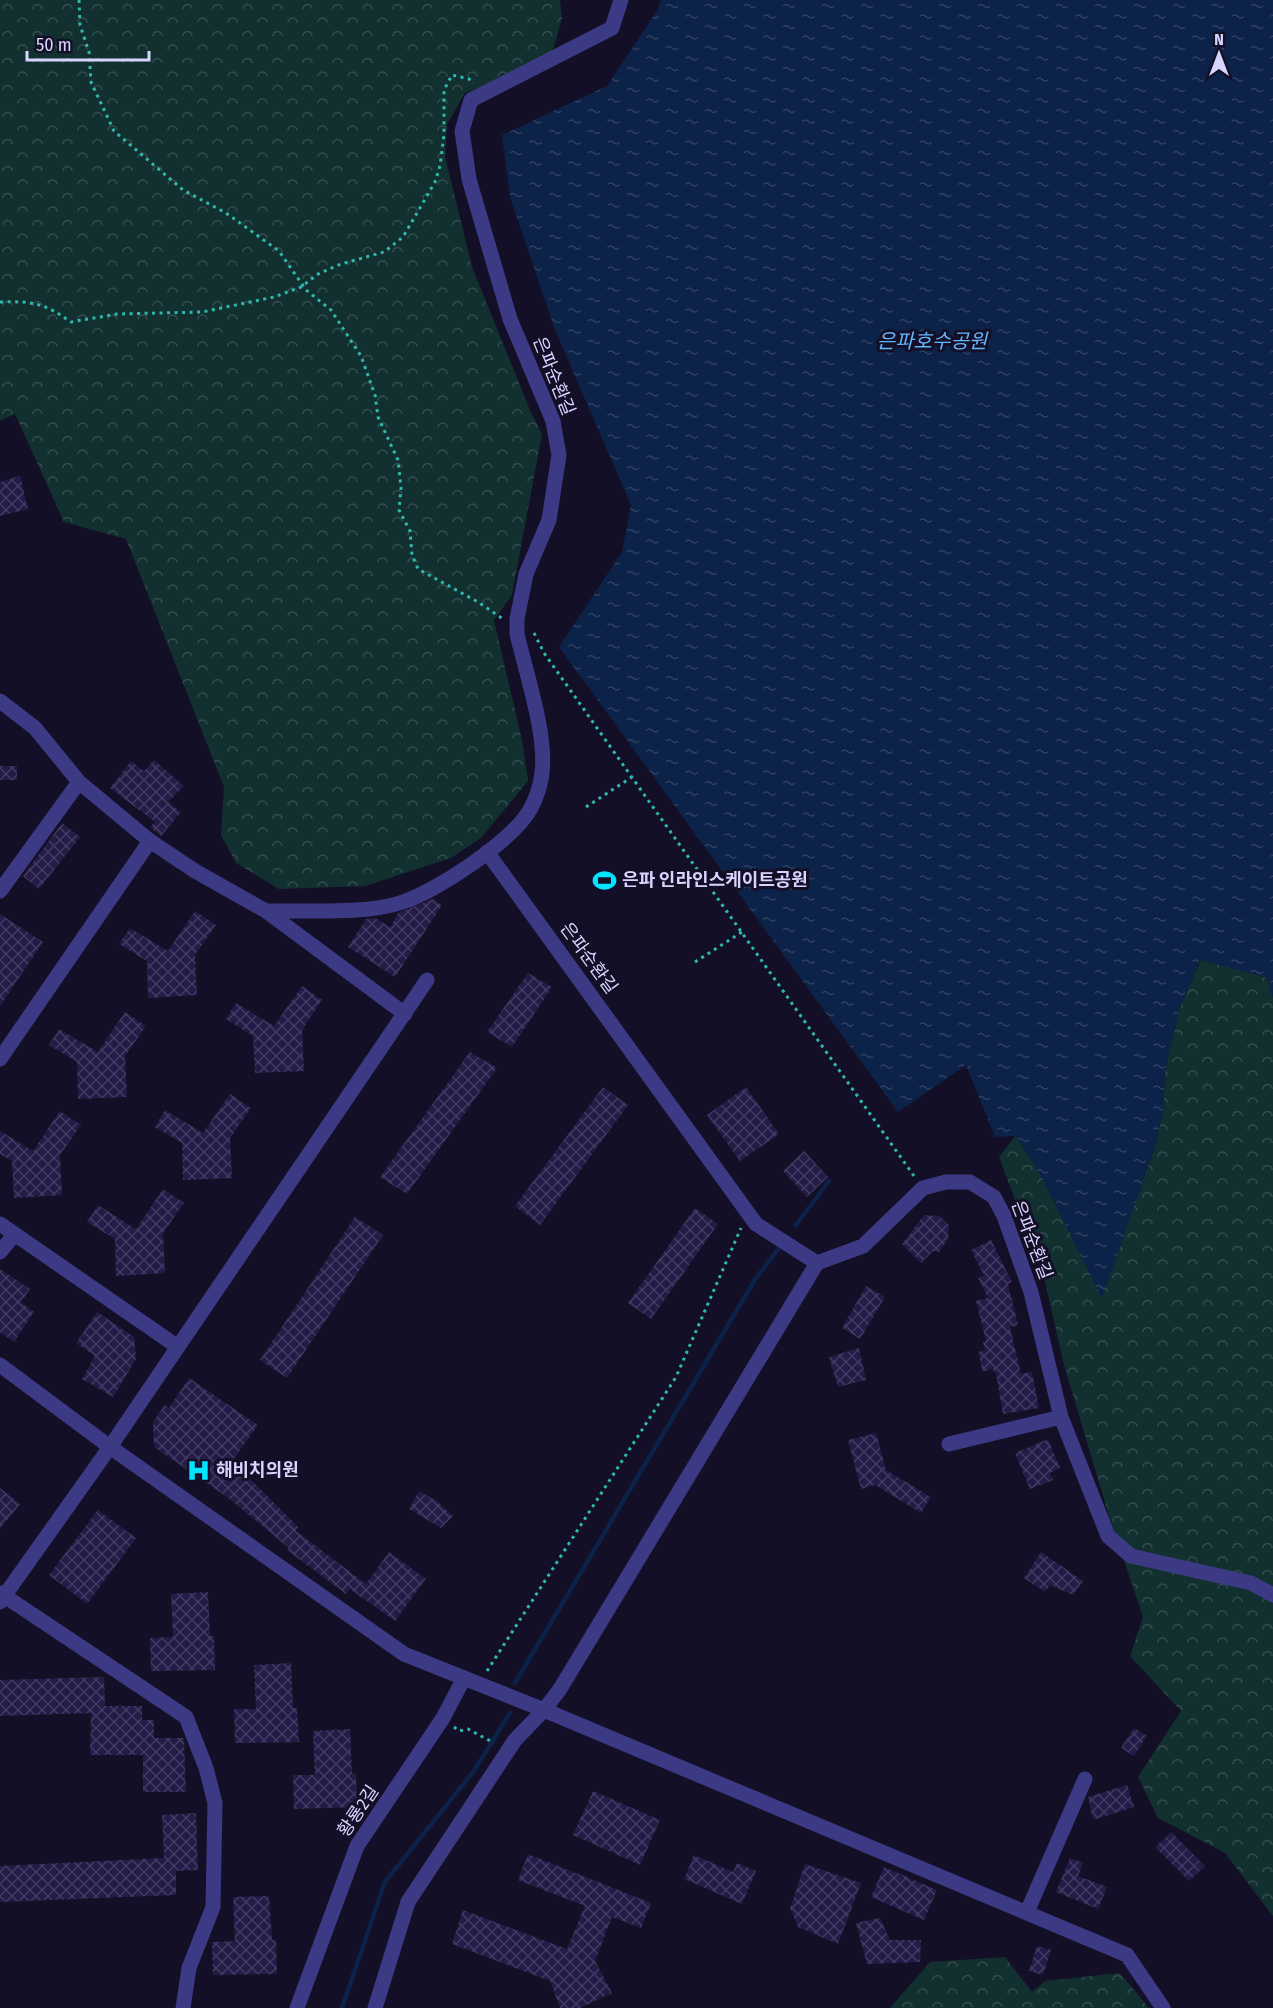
<svg xmlns="http://www.w3.org/2000/svg" width="1273" height="2008" viewBox="0 0 1273 2008" font-family="'Fira Sans Condensed','Noto Sans KR',sans-serif">
<style>
.forest{fill:url(#forest-crowns)}
.water{fill:url(#water-ripples)}
.lines{fill:none;stroke-linecap:round;stroke-linejoin:round}
.stream{stroke:#0c2248;stroke-width:4.5}
.building{fill:url(#building-cross-hatch)}
.path{stroke:#2fb8b0;stroke-width:3;stroke-dasharray:3 4.5;stroke-linecap:butt}
.minor{stroke:#3d3a85;stroke-width:15}
.labels{text-anchor:middle;stroke-width:6;stroke-linejoin:round;paint-order:stroke}
.street-label{font-size:18px;fill:#d9d4ff;stroke:#130f26}
.poi-label{font-size:18px;font-weight:bold;fill:#d9d4ff;stroke:#130f26;text-anchor:start}
.water-label{font-size:20px;font-style:italic;fill:#62b6ff;stroke:#130f26}
</style>
<defs>
<pattern id="forest-crowns" width="20" height="18" patternUnits="userSpaceOnUse" patternTransform="scale(1.5)"><rect width="20" height="18" fill="#12302f"/><path d="M2 6a3 3 0 1 1 6 0M12 15a3 3 0 1 1 6 0" fill="none" stroke="#344d4e"/></pattern>
<pattern id="water-ripples" width="26" height="14" patternUnits="userSpaceOnUse" patternTransform="scale(1.5)"><rect width="26" height="14" fill="#0c2248"/><path d="M2 4q2-2 4 0t4 0M15 11q2-2 4 0t4 0" fill="none" stroke="#2f4163"/></pattern>
<pattern id="building-cross-hatch" width="8" height="8" patternUnits="userSpaceOnUse" patternTransform="scale(1.5)"><rect width="8" height="8" fill="#241b47"/><path d="M0 0l8 8M0 8l8-8" fill="none" stroke="#433b63"/></pattern>
</defs>
<rect width="100%" height="100%" fill="#130f26"/>
<path class="forest" d="M0,0h560l2,18 -10,36 -27,17 -60,22 -18,31 -2,32 27,111 58,143 12,24 -30,161 -18,25 29,125 5,36 -47,57 -30,20 -86,28 -86,3 -43,-26 -15,-28 3,-48 -98,-248 -62,-17 -49,-108 -15,7z
M1201,959l67,19 5,20v918l-48,-63 -67,-35 -20,-41 43,-66 -51,-55 13,-39 -34,-101 -45,-151 -20,-88 -45,-120 17,-22 27,44 59,118 51,-145 10,-39 2,-43 15,-63z
M1005,1957l27,35 13,-11 75,-8 29,35h-259l40,-46z"/>
<path class="water" d="M661,0h612v998l-5,-20 -68,-18 -20,47 -15,63 -2,43 -10,39 -51,146 -59,-119 -27,-43 -21,1 -29,-72 -68,47 -339,-465 63,-95 9,-47 -76,-175 -45,-133 -8,-62 105,-49 50,-75z"/>
<g class="lines">
<path class="stream" d="M796,1225l33,-44
M515,1683l241,-405 24,-31
M342,2008l43,-126 89,-111 36,-58"/>
</g>
<path class="building" d="M20,476l8,33 -28,7v-34z
M154,760l30,26 -16,16 13,10 -20,24 -11,-9 5,-5 -45,-34 21,-27 13,10z
M0,766h17v14h-17z
M62,823l18,14 -41,52 -16,-13z
M433,899l9,6 -47,72 -47,-30 18,-28 9,-1 15,9 8,-14z
M195,911l21,14 -21,30 2,40 -49,3 -1,-37 -28,-17 11,-16 38,23z
M0,914l43,28 -43,64z
M528,973l24,14 -40,60 -25,-15z
M302,986l20,14 -20,30 2,41 -49,2 -2,-37 -27,-17 10,-16 38,23z
M125,1012l21,14 -21,30 2,41 -49,2 -1,-37 -28,-17 10,-16 39,23z
M470,1052l27,16 -90,126 -27,-17z
M603,1087l25,18 -88,120 -25,-19z
M746,1087l33,47 -39,27 -33,-46z
M230,1094l21,14 -21,30 2,40 -49,2 -1,-37 -27,-16 10,-17 38,23z
M60,1111l21,14 -21,30 2,40 -48,3 -2,-37 -12,-7v-23l33,20z
M804,1151l24,26 -21,20 -24,-26z
M163,1189l21,14 -21,30 2,40 -49,3 -1,-37 -28,-17 11,-17 38,24z
M695,1208l23,16 -67,95 -23,-16z
M924,1215l15,1 10,9 -1,14 -9,13 -6,-1 -12,12 -19,-19z
M355,1217l28,18 -96,143 -27,-18z
M991,1240l21,42 -4,2 10,41 -8,2 11,47 11,-2 7,36 -36,6 -7,-40 -4,-5 -9,3 -5,-20 7,-2 -2,-8 3,-1 -10,-40 12,-3 -10,-20 6,-3 -13,-25z
M0,1269l30,20 -9,13 13,10 -20,30 -14,-10z
M866,1286l19,11 -25,42 -18,-11z
M97,1312l37,25 2,22 -23,38 -31,-18 13,-23 -19,-13z
M859,1348l7,32 -28,7 -9,-30z
M189,1378l69,47 -26,36 66,66 -2,4 70,53 23,-32 37,27 -31,42 -45,-32 -4,5 -59,-44 2,-2 -62,-51 -73,-50 -1,-25 12,-17 4,3z
M876,1433l10,37 45,27 -10,16 -46,-28 -14,4 -13,-49z
M1048,1439l12,29 -10,5 3,7 -23,9 -15,-36z
M0,1488l20,16 -20,25z
M419,1491l19,11 15,14 -12,12 -32,-19z
M98,1510l38,28 -49,66 -38,-29z
M1041,1552l42,29 -10,14 -23,-10 -5,7 -21,-14z
M208,1592l2,44h4l1,34 -64,1 -1,-33 23,-1 -2,-43z
M291,1663l2,45h4l2,34 -64,1 -1,-34h22l-2,-44z
M104,1677l1,29h37v14h12v18h30l2,54h-43v-37h-53l1,-42 -91,3v-36z
M1134,1728l13,8 -13,20 -13,-8z
M350,1729l2,45 4,-1 1,34 -63,2 -1,-34h22l-2,-44z
M1127,1785l7,22 -41,13 -5,-23z
M593,1791l67,29 -20,45 -67,-30z
M196,1813l2,57 -22,1v24l-176,7v-36l164,-8 -2,-43z
M1171,1832l34,34 -16,15 -34,-34z
M528,1854l123,49 -10,25 -29,-11 -17,44 17,32 -32,15h-20l-10,-27 -98,-37 11,-34 104,39 18,-43 -67,-26z
M694,1855l39,17 4,-9 19,8 -14,33 -58,-25z
M1070,1858l13,5 -5,13 29,11 -9,22 -42,-17z
M805,1864l56,19 -23,61 -40,-17 -8,-19z
M884,1867l53,23 -13,30 -53,-23z
M269,1896l3,44h4l1,34 -64,1 -1,-33 23,-1 -2,-44z
M880,1918l10,22h31l-1,22 -53,2 -11,-41z
M1037,1946l14,4 -8,25 -14,-4z"/>
<g class="lines">
<path class="path" d="M79,0l1,25 9,27 2,30 23,49 69,59 43,23 53,38 27,39 25,20 30,46 14,39 3,22 20,43 3,28 -2,22 11,21 2,24 6,14 60,33 25,17
M0,302c33,-1 44,1 71,20l46,-8 85,-2 72,-15 27,-10 17,-13 23,-10 43,-12 19,-15 32,-55 5,-16 4,-31v-45l8,-15 17,4 5,4
M534,633l10,20 370,523
M586,807l46,-30
M695,962l47,-30
M487,1671l189,-294 65,-149
M454,1727l5,4 9,-2 26,14"/>
<path class="minor" d="M0,701l35,27 44,54 71,59 45,30 71,40 139,103
M487,852l269,372 61,39
M0,891l79,-109
M266,911c42,-1 98,4 137,-9 34,-11 111,-62 128,-94 5,-9 10,-24 11,-35 5,-38 -16,-100 -25,-139v-15l9,-45 23,-54 10,-65 -6,-34 -43,-102 -41,-140 -7,-48 9,-31 141,-72 9,-28
M0,1059l150,-218
M0,1224l178,123
M0,1252l15,-18
M817,1263l46,-17 60,-58 23,-6h24l24,15 10,19 27,76 30,125 47,119 23,20 120,27 22,12
M0,1365l110,82 294,207 140,56 16,-21 257,-426
M949,1444l112,-27
M0,1593l186,124 20,51 9,35 -2,104 -24,61 -6,40
M0,1602l110,-155 317,-467
M1027,1912l58,-133
M297,2008l60,-162 86,-128 20,-38
M375,2008l33,-106 107,-162 29,-30 583,245 36,53"/>
</g>
<defs>
<symbol id="stadium-bare" viewBox="-9 -9 18 18"><path d="M0-5a6.5 5 0 1 0 0 10a6.5 5 0 1 0 0-10ZM-3.5-1.8h7v3.6h-7Z" fill="#00e5ff" stroke="#130f26" stroke-width="2.5" paint-order="stroke"/></symbol>
<symbol id="hospital-bare" viewBox="-9 -9 18 18"><path d="M-5-5h3v3.5h4V-5h3V5h-3V1.5h-4V5h-3Z" fill="#00e5ff" stroke="#130f26" stroke-width="2.5" paint-order="stroke"/></symbol>
</defs>
<g fill-rule="evenodd">
<use href="#stadium-bare" x="588" y="864" width="33" height="33"/>
<use href="#hospital-bare" x="182" y="1454" width="33" height="33"/>
</g>
<g class="labels">
<g class="street-label">
<text transform="translate(554 376) rotate(68)" y="6">은파순환길</text>
<text transform="translate(589 958) rotate(54)" y="6">은파순환길</text>
<text transform="translate(1032 1240) rotate(69)" y="6">은파순환길</text>
<text transform="translate(358 1811) rotate(-56)" y="6">황룡2길</text>
</g>
<g class="poi-label">
<text x="622" y="886">은파 인라인스케이트공원</text>
<text x="216" y="1476">해비치의원</text>
</g>
<g class="water-label">
<text x="932" y="348">은파호수공원</text>
</g>
</g>
<g transform="translate(1219 54)" stroke="#130f26" stroke-width="4.5" paint-order="stroke">
<path d="M0-4.5L10 22L0 15L-10 22Z" fill="#d9d4ff"/>
<text y="-9" font-size="16" font-weight="bold" text-anchor="middle" fill="#d9d4ff">N</text>
</g>
<path d="M27 51v9h122v-9" fill="none" stroke="#d9d4ff" stroke-width="3"/>
<text x="36" y="51" font-size="18" fill="#d9d4ff" stroke="#130f26" stroke-width="4.5" paint-order="stroke">50 m</text>
</svg>
